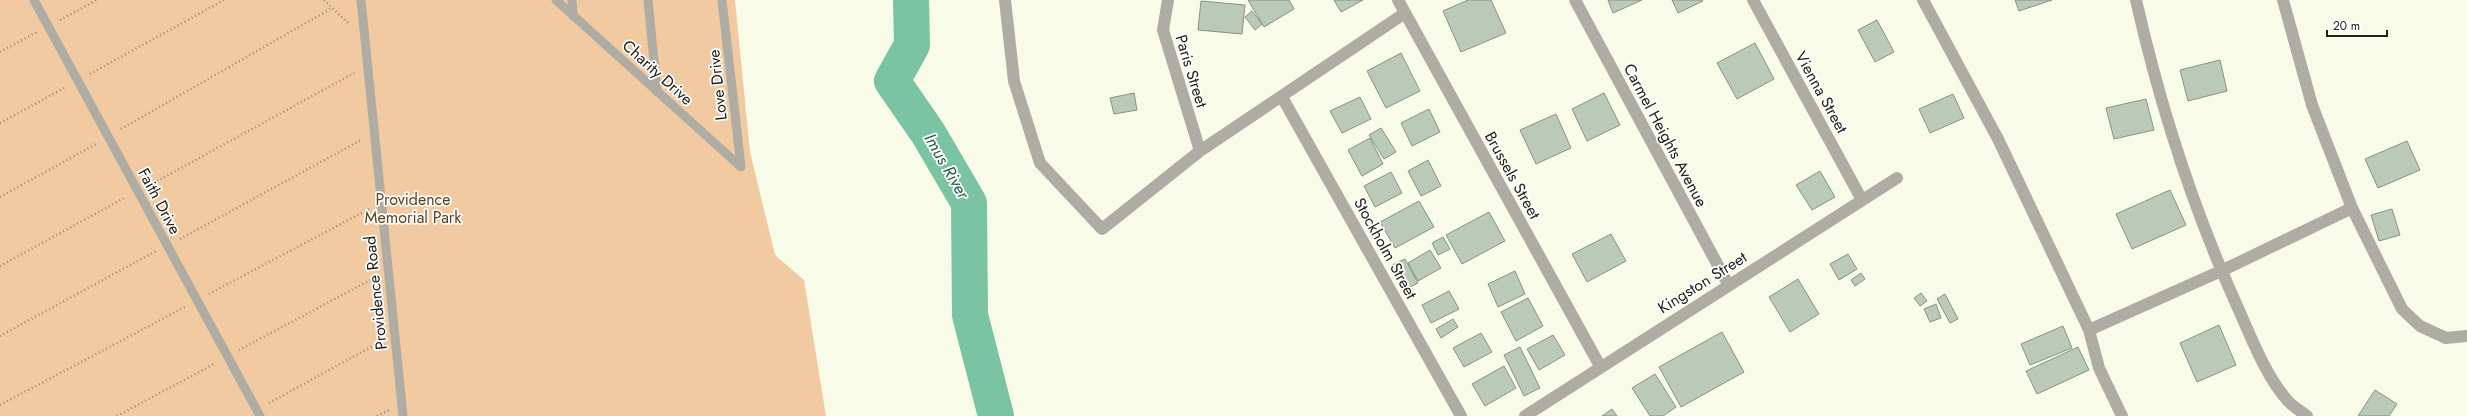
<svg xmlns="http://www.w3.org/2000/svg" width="2467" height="416" viewBox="0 0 2467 416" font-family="Jost,sans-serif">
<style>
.green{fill:#f1caa2}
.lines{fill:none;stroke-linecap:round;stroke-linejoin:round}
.river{stroke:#7ac3a3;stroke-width:36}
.building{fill:#bbc9b8;stroke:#879484}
.path{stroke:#8c8f81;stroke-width:2.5;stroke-dasharray:1 3;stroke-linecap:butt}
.service{stroke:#aeaca3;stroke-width:9}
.minor{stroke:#aeaca3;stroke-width:12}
.labels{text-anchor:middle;stroke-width:3.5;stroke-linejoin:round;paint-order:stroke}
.street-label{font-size:16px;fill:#20221a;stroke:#fff}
.park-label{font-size:16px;fill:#5f3f17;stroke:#fff}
.water-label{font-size:17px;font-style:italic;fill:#245c46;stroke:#fff}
</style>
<rect width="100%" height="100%" fill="#f7fbe7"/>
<path class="green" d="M0,0h735l15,152 25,103 29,25 22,136h-826z"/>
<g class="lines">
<path class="river" d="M911,0l1,45 -20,36 36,52 41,70 1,112 26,101"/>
</g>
<path class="building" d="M1248,0h41l5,9 -30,18z
M1334,0h29l-22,12z
M1468,0h23l15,33 -45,19 -18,-41z
M1608,0h34l-29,13z
M1672,0h30l1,1 -25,12z
M2015,0h37l-33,11z
M1201,1l44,4 -3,29 -44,-4z
M1252,11l10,13 -7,6 -10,-13z
M1877,20l17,32 -19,10 -17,-32z
M1755,43l19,36 -37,20 -20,-36z
M1401,53l19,38 -34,17 -19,-37z
M2220,60l7,31 -39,10 -8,-31z
M1134,93l3,17 -23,4 -4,-16z
M1604,93l16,32 -33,16 -15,-32z
M1953,94l11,24 -34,15 -11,-24z
M1360,97l11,22 -29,14 -12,-22z
M2146,99l8,31 -40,9 -8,-31z
M1429,109l11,23 -28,14 -11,-23z
M1556,114l15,34 -35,16 -16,-34z
M1381,128l15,24 -12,7 -15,-24z
M1370,138l13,26 -21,12 -14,-26z
M2407,141l13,29 -42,18 -13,-29z
M1428,160l13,26 -20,10 -13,-25z
M1820,171l15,26 -23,13 -16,-25z
M1391,172l11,21 -27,14 -11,-21z
M2170,190l16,35 -54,24 -16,-35z
M1419,201l15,26 -39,21 -15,-26z
M2392,209l8,26 -21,6 -8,-26z
M1489,212l16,29 -43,23 -16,-29z
M1611,234l15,27 -39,21 -15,-28z
M1443,237l7,12 -12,6 -6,-12z
M1430,250l11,18 -23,13 -10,-18z
M1848,254l9,15 -18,11 -9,-16z
M1405,259l13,24 -13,7 -13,-25z
M1515,271l10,23 -27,13 -10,-23z
M1861,273l4,6 -10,7 -4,-6z
M1798,279l21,35 -29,18 -21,-35z
M1449,291l10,18 -28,14 -9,-18z
M1921,293l6,8 -7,5 -6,-8z
M1945,294l13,25 -8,4 -13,-24z
M1528,298l15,28 -27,15 -15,-29z
M1936,304l5,14 -11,4 -6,-13z
M1453,319l5,8 -17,11 -5,-9z
M2219,325l17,40 -39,17 -17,-39z
M2063,326l9,22 -42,17 -9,-21z
M1722,332l22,40 -63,35 -22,-40z
M1481,333l11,19 -28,15 -11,-19z
M1553,335l12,20 -26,15 -12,-21z
M1520,347l20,41 -16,8 -20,-41z
M2078,347l11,23 -52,24 -11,-23z
M1504,366l12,22 -31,18 -13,-22z
M1655,374l21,33 -13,9h-13l-18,-28z
M2375,390l22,14 -8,12h-31z
M1612,409l5,7h-15z"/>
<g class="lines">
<path class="path" d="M324,0l24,23
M60,20l37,-20
M0,52l37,-20
M90,74l134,-74
M0,123l66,-36
M121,129l211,-121
M150,185l204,-112
M0,197l96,-53
M180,239l181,-99
M0,266l126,-69
M209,294l160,-85
M0,336l156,-85
M239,350l135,-72
M269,403l113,-62
M0,405l185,-98
M117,416l99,-53
M377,416l12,-6"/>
<path class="service" d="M34,0l226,416
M361,0l42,416
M556,0l185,167
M572,0l1,16
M648,0l9,92
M722,0l19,167"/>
<path class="minor" d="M1005,0l9,81 26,82 62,66 98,-78 205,-138
M1168,0l-5,30 37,121
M1398,0l202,366
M1575,0l153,284
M1753,0l109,200
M1923,0l75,139 91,191 10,38 23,48
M2136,0c24,106 57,209 102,308 13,29 28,69 50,93 5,6 13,10 19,15
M2283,0l29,105 40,103 50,101 18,17 26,12 21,-2
M1282,97l179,319
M2089,330l132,-59 131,-63
M1525,416l372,-238"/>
</g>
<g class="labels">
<g class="street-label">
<text transform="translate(1192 71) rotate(73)" y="6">Paris Street</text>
<text transform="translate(658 72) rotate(42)" y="6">Charity Drive</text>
<text transform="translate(717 85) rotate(-96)" y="6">Love Drive</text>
<text transform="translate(1822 92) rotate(61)" y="6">Vienna Street</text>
<text transform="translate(1666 135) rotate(62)" y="6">Carmel Heights Avenue</text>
<text transform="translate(1513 175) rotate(61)" y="6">Brussels Street</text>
<text transform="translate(160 201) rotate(62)" y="6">Faith Drive</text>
<text transform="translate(1386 248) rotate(61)" y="6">Stockholm Street</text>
<text transform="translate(1702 282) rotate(-32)" y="6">Kingston Street</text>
<text transform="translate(375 293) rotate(-96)" y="6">Providence Road</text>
</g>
<g class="park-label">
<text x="413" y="205">Providence<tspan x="413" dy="18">Memorial Park</tspan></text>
</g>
<g class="water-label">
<text transform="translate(947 166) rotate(60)" y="6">Imus River</text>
</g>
</g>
<path d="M2327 30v6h60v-6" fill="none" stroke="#20221a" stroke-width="2"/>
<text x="2333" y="30" font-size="12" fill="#20221a" stroke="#ffffff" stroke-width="3" paint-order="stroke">20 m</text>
</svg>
